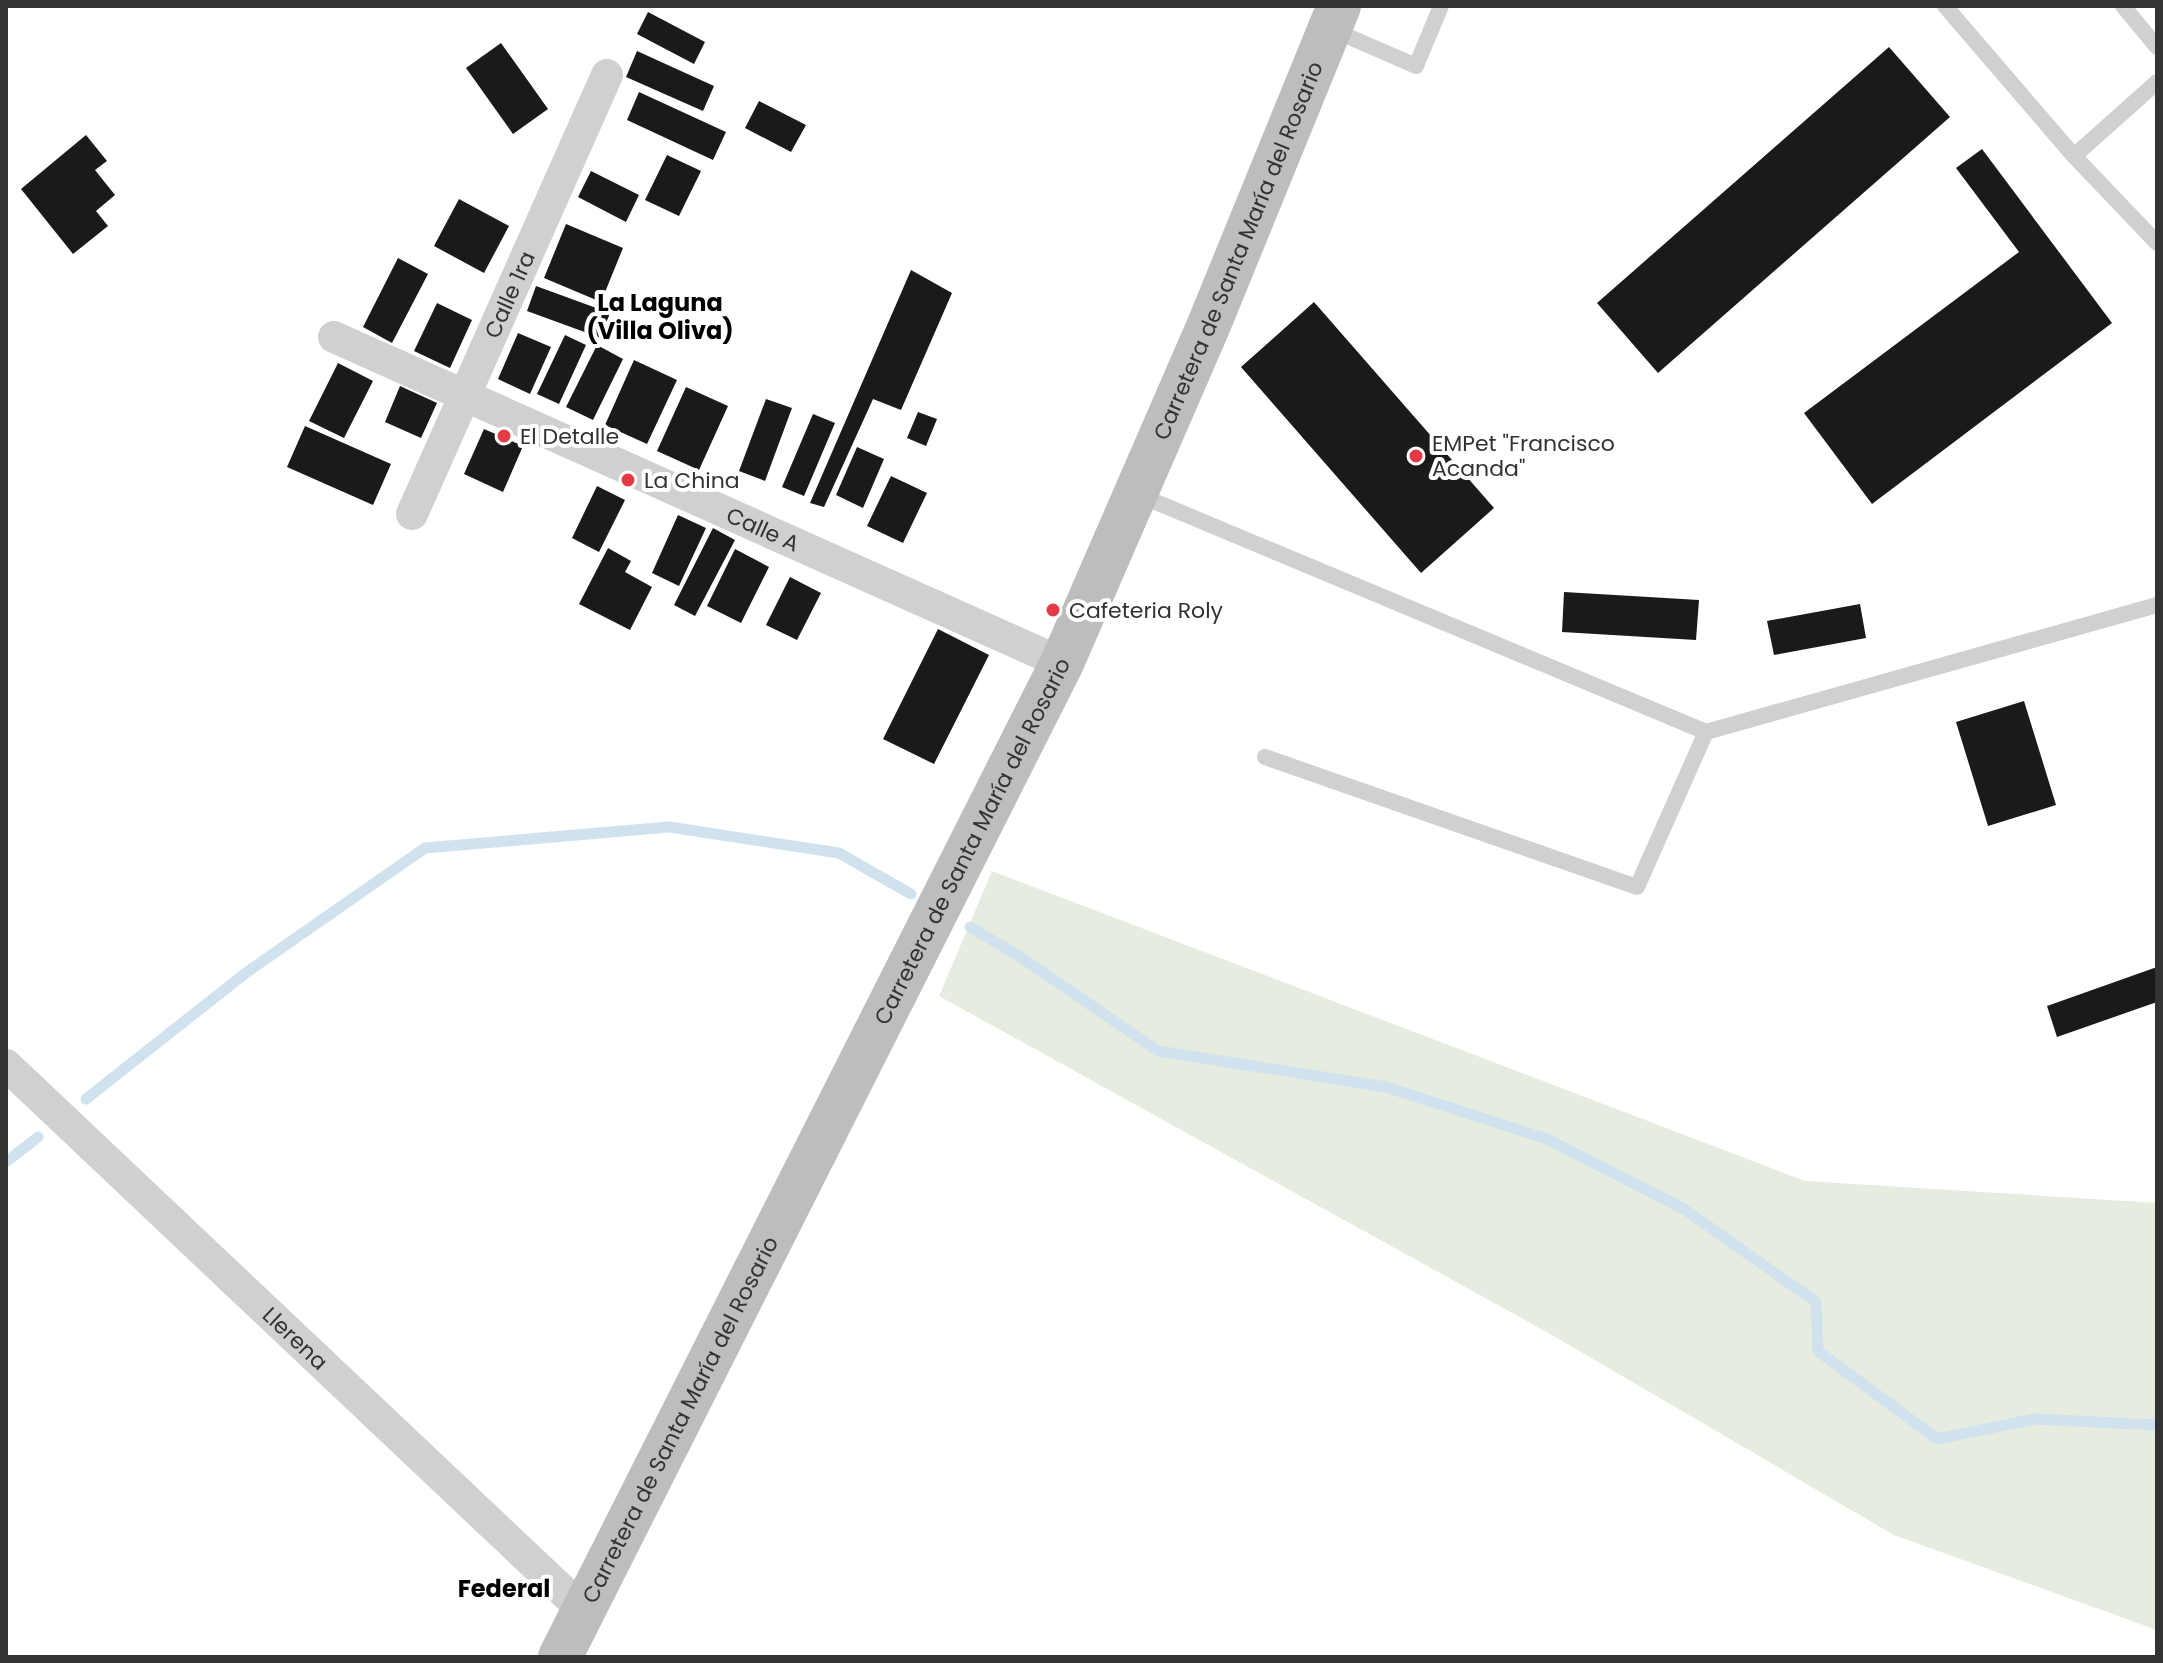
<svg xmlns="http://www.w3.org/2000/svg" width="2163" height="1663" viewBox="0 0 2163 1663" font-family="Poppins,sans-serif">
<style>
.green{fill:#e6ecdf}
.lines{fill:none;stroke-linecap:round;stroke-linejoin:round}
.stream{stroke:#cfe2ee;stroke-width:11}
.building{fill:#1a1a1a}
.lane{stroke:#d0d0d0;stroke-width:16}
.street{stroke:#d0d0d0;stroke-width:32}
.secondary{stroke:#bdbdbd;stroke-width:44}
.poi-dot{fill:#e63946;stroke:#fff;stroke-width:3}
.labels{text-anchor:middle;stroke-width:8;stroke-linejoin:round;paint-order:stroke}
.street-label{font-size:22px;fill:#333;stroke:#fff}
.poi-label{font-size:22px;fill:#333;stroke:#fff;text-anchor:start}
.neighbourhood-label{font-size:24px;font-weight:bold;fill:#000;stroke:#fff}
</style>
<rect width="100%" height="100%" fill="#fff"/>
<path class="green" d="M992,871l813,310 352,22v427l-263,-95 -342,-200 -613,-339z"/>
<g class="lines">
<path class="stream" d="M970,927l49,29 139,95 228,36 161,52 137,70 132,93 2,49 119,88 98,-20 122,6
M86,1099l161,-127 178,-124 244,-21 170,26 72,41
M6,1162l32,-25"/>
</g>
<path class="building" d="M648,12l57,30 -11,22 -57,-30z
M501,43l47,66 -35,25 -47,-66z
M1889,47l61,70 -292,256 -61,-70z
M637,51l77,35 -11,25 -77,-34z
M639,92l87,40 -13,28 -86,-40z
M759,101l47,24 -15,27 -46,-24z
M86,135l21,26 -12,9 20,25 -19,16 12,15 -35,28 -52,-65z
M1982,149l130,174 -240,181 -68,-91 215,-161 -63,-84z
M667,155l34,16 -22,45 -34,-16z
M591,171l48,24 -13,27 -48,-25z
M459,199l50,27 -25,47 -50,-27z
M566,224l57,24 -22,54 -57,-24z
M398,258l30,16 -36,69 -29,-16z
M911,270l41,23 -51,117 -28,-11 -49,108 -14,-4z
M536,286l74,27 -9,25 -74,-27z
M1314,302l180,206 -73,65 -180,-206z
M437,303l35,17 -22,48 -36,-17z
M518,333l33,14 -21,47 -32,-15z
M565,335l21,10 -27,59 -22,-10z
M597,345l26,14 -30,61 -27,-13z
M634,360l43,20 -30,64 -42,-19z
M338,363l35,18 -29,57 -35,-17z
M400,386l37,17 -16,35 -36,-16z
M686,387l42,19 -29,64 -42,-19z
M766,399l26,9 -27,73 -26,-10z
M918,412l19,7 -11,27 -19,-8z
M813,414l22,9 -31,73 -22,-9z
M305,426l86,38 -18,41 -86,-38z
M484,429l39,17 -20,46 -39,-18z
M857,447l27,12 -21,49 -27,-13z
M891,476l36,17 -24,50 -36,-17z
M597,486l28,14 -26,52 -27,-14z
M678,515l28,13 -27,58 -27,-13z
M713,528l22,12 -40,76 -21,-11z
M608,548l23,13 -6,11 27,15 -22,43 -51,-26z
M735,549l34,18 -28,56 -34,-17z
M790,577l31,16 -24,47 -31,-15z
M1564,592l135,8 -3,40 -134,-8z
M1860,604l6,34 -92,17 -7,-34z
M938,629l51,26 -55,109 -51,-25z
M2024,701l32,104 -68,21 -32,-104z
M2157,967v35l-100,35 -10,-31z"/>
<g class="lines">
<path class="lane" d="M1945,6l129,150 83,-74
M2123,6l34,41
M1331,29l85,37 25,-60
M2074,156l83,87
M1139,495l567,237 451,-127
M1265,757l372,130 69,-155"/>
<g class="street">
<path id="s1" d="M334,337l728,326"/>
<path id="s2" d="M412,514l195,-439"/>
<path id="s3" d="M6,1065l578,546"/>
</g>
<path class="secondary" id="s4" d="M560,1657l502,-994 146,-336 131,-321"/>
</g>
<g class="poi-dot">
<circle cx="504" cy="436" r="8"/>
<circle cx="1416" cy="456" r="8"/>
<circle cx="628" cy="480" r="8"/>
<circle cx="1053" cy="610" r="8"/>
</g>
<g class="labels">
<g class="street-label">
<text dy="8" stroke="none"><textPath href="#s4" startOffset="1562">Carretera de Santa María del Rosario</textPath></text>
<text dy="8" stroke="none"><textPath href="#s2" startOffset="240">Calle 1ra</textPath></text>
<text dy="8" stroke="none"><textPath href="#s1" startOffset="470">Calle A</textPath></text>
<text dy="8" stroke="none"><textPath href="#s4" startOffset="914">Carretera de Santa María del Rosario</textPath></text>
<text dy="8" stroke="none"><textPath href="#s3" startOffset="398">Llerena</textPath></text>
<text dy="8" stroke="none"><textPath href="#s4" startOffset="266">Carretera de Santa María del Rosario</textPath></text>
</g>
<g class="poi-label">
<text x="520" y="444">El Detalle</text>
<text x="1432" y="451">EMPet "Francisco<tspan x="1432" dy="25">Acanda"</tspan></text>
<text x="644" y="488">La China</text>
<text x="1069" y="618">Cafeteria Roly</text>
</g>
<g class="neighbourhood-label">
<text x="660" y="311">La Laguna<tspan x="660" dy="28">(Villa Oliva)</tspan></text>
<text x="504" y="1597">Federal</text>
</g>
</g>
<rect width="2163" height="1663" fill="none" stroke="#333333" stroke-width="16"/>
</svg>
